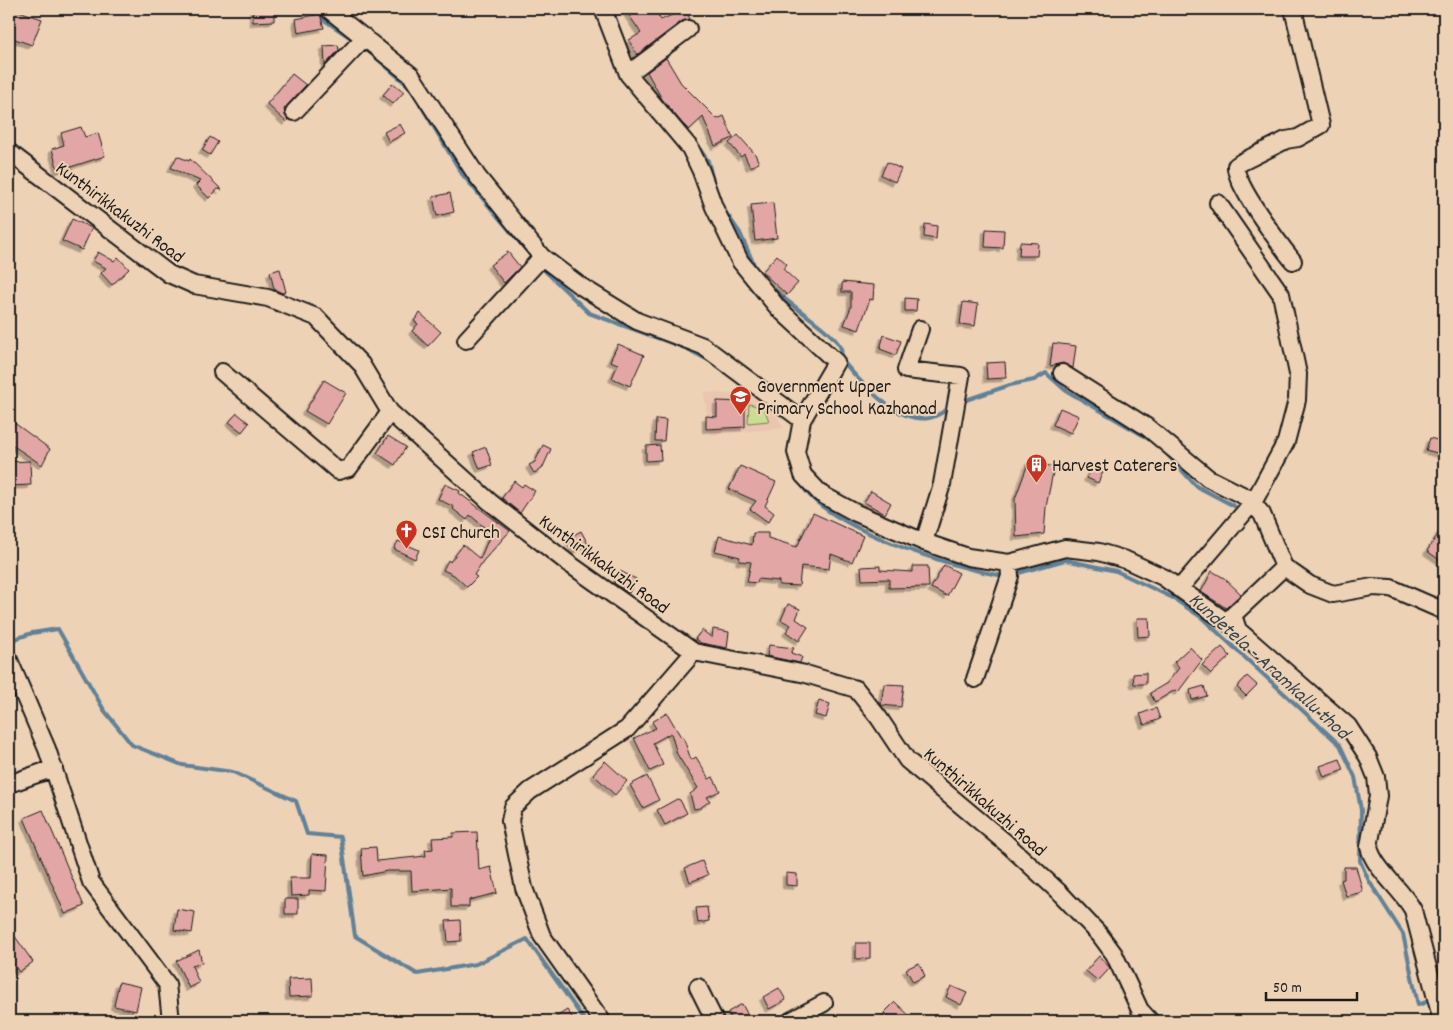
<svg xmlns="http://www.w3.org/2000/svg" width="1453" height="1030" viewBox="0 0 1453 1030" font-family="Dekko,sans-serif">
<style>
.built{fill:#eac5b0}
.green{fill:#cade93;stroke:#737d58}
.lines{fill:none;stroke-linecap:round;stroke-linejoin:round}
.stream{stroke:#608198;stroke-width:4}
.building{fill:#e2a7a4;stroke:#1c1c1c;filter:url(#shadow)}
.minor-casing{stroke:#1c1c1c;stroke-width:20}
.minor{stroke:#eed2b5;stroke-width:16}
.labels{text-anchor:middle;stroke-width:4;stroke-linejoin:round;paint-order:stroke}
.street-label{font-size:19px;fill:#1c1c1c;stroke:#eed2b5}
.poi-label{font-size:19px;fill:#1c1c1c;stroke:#eed2b5;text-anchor:start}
.water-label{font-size:20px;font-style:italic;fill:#384650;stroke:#eed2b5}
</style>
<defs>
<filter id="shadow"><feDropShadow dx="-3.5" dy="3.5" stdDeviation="0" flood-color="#0004"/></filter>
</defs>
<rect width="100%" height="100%" fill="#eed2b5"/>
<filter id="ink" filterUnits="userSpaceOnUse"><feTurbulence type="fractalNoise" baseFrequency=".02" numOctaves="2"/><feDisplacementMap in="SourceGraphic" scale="10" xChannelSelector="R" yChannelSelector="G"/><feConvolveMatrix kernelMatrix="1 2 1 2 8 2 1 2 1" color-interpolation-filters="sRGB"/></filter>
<g filter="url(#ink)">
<path class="built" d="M704,392l37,3 26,6 17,27 -74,7z"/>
<path class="green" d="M749,404l15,4 5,13 -21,2z"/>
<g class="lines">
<path class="stream" d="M308,9l43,29
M612,9l11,31
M374,56l38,33
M420,104l42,70 64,76
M696,144l12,17 6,24
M724,210l16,23 16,36
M540,266l49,47 96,35 25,13
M772,288c17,17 57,40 68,58 2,4 2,11 1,15
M842,360c18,22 55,64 87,58 7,-1 15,-7 21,-10
M960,402l50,-17 24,-5 12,-7 19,17 81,47
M1165,452l31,34 38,20
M801,483c22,44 156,87 204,93
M1015,574l50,-14 51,11 57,27 28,19 139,128 15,32 6,33 -1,51 9,20 34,53 15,71 14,-5
M12,640l20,-7 26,-4 46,81 28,35 50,20 51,7 63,29 11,33 34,3 14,99 62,38 59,-10 51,-25 58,82"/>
</g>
<path class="building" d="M253,9h21v12l-21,1z
M625,9h29l7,11 24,-11 5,10 -8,2 -45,34 -8,-15 12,-7z
M16,10l26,9 -10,26 -23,-8v-7z
M320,14l4,14 -26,5 -2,-14z
M338,45l1,5 -14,15 -1,-19z
M666,58l15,25 36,36 7,-3 9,22 -18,8 -12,-29 -14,13 -7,-7 -20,-24 -15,-27z
M292,74l14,11 -22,24 1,6 3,5 -2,2 -19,-18z
M393,83l11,9 -11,12 -10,-9z
M400,124l5,9 -16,9 -5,-10z
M81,127l4,10 13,-4 7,23 -47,15 -6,-22 12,-4 -3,-12z
M738,135l17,19 4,9 -9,4 -6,-13 -3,3 -12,-14z
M210,137l8,5 -8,13 -8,-5z
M177,156l12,5 1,-2 32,31 -4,-1 -9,9 -13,-13 4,-4 -29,-13z
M887,162l14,7 -6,13 -14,-7z
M450,193l4,19 -17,4 -4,-19z
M773,203l4,35 -22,3 -4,-36z
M72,219l20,9 -10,22 -20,-9z
M925,224l12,2 -1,13 -12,-2z
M986,229l18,1 -1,18 -18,-1z
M1020,242l18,1 -1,13h-18z
M98,252l16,9 4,-4 11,12 -17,16 -11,-12 5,-5 -13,-7z
M508,252l12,15 -16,16 -14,-18z
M777,255l10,9 -4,5 15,14 -11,12 -25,-23z
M280,269l6,23 -4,1 -8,-4 -4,-17z
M842,282l32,3 -1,15 -3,-1 -11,31 -15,-5 7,-18v-15h-9z
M905,298l12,1 -1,12h-11z
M963,302l15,2 -3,22 -15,-2z
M420,313l21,19 -13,14 -16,-15 6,-7 -4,-3z
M884,335l17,6 -5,14 -16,-6z
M1053,343l23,3 -3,22 -10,-5 -13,3z
M618,344l26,11 -14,31 -18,-8 6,-14 -8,-3z
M1005,362l1,16 -19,1 -1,-16z
M324,380l22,13 -19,31 -22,-13z
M717,401l28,1v25l-39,2v-13l11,1z
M1060,408l19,8 -8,17 -18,-8z
M237,413l12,10 -7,9 -13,-10z
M656,419l10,1 -2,21h-9z
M13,422l37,27 -8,16 -33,-22v-15z
M388,436l18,11 -11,18 -18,-12z
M1430,438l14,4 -3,12 -15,-4z
M543,445l8,4 -9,20 -8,4 -5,-8 6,-3z
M660,445l1,15 -15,1v-15z
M486,447l6,18 -12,4 -7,-17z
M30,461l1,24 -22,1v-24z
M1029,461l25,6 -8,40 -2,27 -28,3 -1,-38z
M740,466l36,16 -11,24 9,7 -6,9 -18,-13 6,-8 -27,-12z
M1092,467l11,5 -5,11 -11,-5z
M514,481l8,6 2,-3 11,7 -15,22 -18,-15z
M445,484l15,7 -1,2 51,38 -27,30 -9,14 3,2 -10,10 -13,-12 -11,-5 5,-10 2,2 13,-17 17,14 11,-26 -21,-18 -3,5 -14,-11 1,-2 -16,-8z
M871,491l20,12 -6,11 -21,-12z
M813,513l50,23 -11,26 -21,-8 -2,15 -28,-3 -2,20 -20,-1v-4l-21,-2 -1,4 -10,-1 4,-20 -12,-1 1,-4 -25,-6 4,-15 33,9 1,-12h15v5l29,9z
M1444,525v38l-17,-12z
M581,531l7,13 -13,7 -7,-13z
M398,541l21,9 -4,9 -21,-10z
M944,565l15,8 -12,23 -16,-8z
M880,566v4l33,2v-6h15l1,21 -40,1v-9l-27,1 -1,-13z
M620,571l16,8 -7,14 -15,-10z
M1212,571l12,7 17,16 -15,14 -25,-16z
M788,604l12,5 -4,10 12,8 -9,14 -13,-9 5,-7 -10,-5z
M1137,618h12l1,18 -12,1z
M713,629l16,3 -2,16 -26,-5 -6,-4 7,-9 10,8z
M769,645l25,3 -3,5 11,4 -2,6 -33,-7z
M1190,647l12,13 -24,32 -3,-2 -20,12 -5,-9 17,-10 12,-15 -5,-6z
M1222,647l8,9 -19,18 -9,-9z
M1146,673v11h-12l-1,-10z
M1247,676l10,9 -11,11 -9,-9z
M884,684l20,1 -3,22 -20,-2z
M1204,686l3,10 -15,4 -2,-10z
M819,700l11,4 -4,14 -11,-3z
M1156,708l4,11 -16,6 -4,-11z
M667,713l14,24 2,-1 8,24 5,-3 13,22 4,-2 7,14 -13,6 3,4 -10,7 -6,1 -4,-15 8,-6 -21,-34 -6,-21 -18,10 10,22 -13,6 -16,-33 22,-10 -4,-6z
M1340,759l4,11 -20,7 -4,-11z
M605,761l22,20 -12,14 -22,-21z
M647,776l12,24 -16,8 -13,-23z
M677,799l3,1 7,13 -22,12 -8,-15z
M43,810l41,96 -19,8 -41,-96z
M477,832l2,38 12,-3 6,26 -28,7v7h-18v-19l-39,3 -1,-20h-24l-24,5 -2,-28 15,-1 1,14 49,-5 -1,-6 8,-1 -1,-11 21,-1v-4z
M312,854l16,1 -2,36 -17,-1v5l-18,1 -1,-18h21z
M702,861l6,14 -18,7 -5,-14z
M1344,867h12l7,25 -17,4 -5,-16 3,-1z
M786,873l11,1v12l-11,-1z
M285,899h13v15h-13z
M707,907l2,14 -11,2 -2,-15z
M177,909l18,3 -3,21 -18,-3z
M460,920l1,21 -13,1 -2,-21z
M9,928l24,34 -14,10 -10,-14z
M856,943h14v15l-14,1z
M199,950l3,13 -10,3 7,17 -10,5 -13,-27z
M1099,956l11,12 -12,13 -12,-10z
M919,963l6,13 -12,6 -7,-13z
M312,978l1,18 -24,1 -1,-18z
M119,982l22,5 -5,24 -22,-5z
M951,986l16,7 -6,12 -15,-8z
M779,988l7,12 -17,9 -6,-12z
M895,1002l20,19h-22l-9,-8z
M742,1004l9,17h-18l-5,-9z
M567,1010l8,11h-25z"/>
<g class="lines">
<defs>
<path id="minor" d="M328,9l83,66 66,101 65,81 37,28 58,36 66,25 99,74
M603,9l25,65 62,74 11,23 13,36 26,54 38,47 58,54 -34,58 -6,32 7,23 18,19 35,19 68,29 44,15 41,6 56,-15 34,4 27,8 37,17 75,53 110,96 20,31 8,20 2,19 -9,51c5,22 32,41 44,63l29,111
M1293,9l28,116 -23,13 -12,2 -44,22 -6,4c-3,16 45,80 57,95
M628,74l60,-45
M294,112l71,-75
M9,152l160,122 25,11 74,13 48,19 45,47 29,48 100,90 78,61 126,89 112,22 50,15 23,29 28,42 99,83 54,50 40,42 14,19 26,56 10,11
M920,329l-14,41 55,6 -19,108 -18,58
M466,340l76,-83
M222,372l116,99 11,-3 41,-56
M1062,373l85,54 61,51 46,23
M1252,503l10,11 22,53 26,18 23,9 40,-7 18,1 53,23
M1179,589l75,-88 32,-59 11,-42 1,-26 -17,-80 -63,-91
M1238,630l-5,-15 51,-48
M9,660l38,89 44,133 76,102 4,37
M975,679l35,-103 -1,-13
M9,784l45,-16
M698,987l17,34
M602,1021l-60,-85 -18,-48 -14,-67 3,-14 17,-16 97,-62 67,-77
M790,1021l34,-18"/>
</defs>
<use href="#minor" class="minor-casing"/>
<use href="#minor" class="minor"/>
</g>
</g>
<defs>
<symbol id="school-pin" viewBox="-11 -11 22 30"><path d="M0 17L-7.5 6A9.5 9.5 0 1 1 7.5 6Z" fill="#c8321e" stroke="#eed2b5"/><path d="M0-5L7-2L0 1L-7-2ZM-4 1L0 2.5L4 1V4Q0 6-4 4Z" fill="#fff"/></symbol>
<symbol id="building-pin" viewBox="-11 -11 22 30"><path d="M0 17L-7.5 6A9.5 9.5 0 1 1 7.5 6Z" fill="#c8321e" stroke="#eed2b5"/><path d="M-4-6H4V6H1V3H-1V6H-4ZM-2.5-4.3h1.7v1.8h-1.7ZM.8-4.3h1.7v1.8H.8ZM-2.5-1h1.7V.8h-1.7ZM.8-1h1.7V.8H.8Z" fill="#fff"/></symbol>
<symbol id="church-pin" viewBox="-11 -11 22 30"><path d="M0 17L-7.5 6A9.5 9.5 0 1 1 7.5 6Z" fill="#c8321e" stroke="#eed2b5"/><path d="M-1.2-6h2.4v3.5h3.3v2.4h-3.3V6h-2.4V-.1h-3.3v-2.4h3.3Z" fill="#fff"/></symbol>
</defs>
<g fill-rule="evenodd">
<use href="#school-pin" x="728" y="384" width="25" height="34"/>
<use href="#building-pin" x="1024" y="452" width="25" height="34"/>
<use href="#church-pin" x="394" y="518" width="25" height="34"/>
</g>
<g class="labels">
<g class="street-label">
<text transform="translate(121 211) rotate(37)" y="7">Kunthirikkakuzhi Road</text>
<text transform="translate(605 563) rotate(36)" y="7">Kunthirikkakuzhi Road</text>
<text transform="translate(986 801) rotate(41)" y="7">Kunthirikkakuzhi Road</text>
</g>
<g class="poi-label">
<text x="757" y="392">Government Upper<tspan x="757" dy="22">Primary School Kazhanad</tspan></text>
<text x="1052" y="471">Harvest Caterers</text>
<text x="422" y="538">CSI Church</text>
</g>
<g class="water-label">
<text transform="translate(1270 665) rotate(42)" y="7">Kundetela - Aramkallu thod</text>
</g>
</g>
<rect width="1453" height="1030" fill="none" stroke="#eed2b5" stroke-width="30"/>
<rect x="15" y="15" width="1423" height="1000" fill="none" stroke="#1c1c1c" stroke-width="2" filter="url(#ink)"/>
<path d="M1266 992v8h91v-8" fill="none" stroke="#1c1c1c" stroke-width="2.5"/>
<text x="1273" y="992" font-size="15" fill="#1c1c1c" stroke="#eed2b5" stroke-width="4" paint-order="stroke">50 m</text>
</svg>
